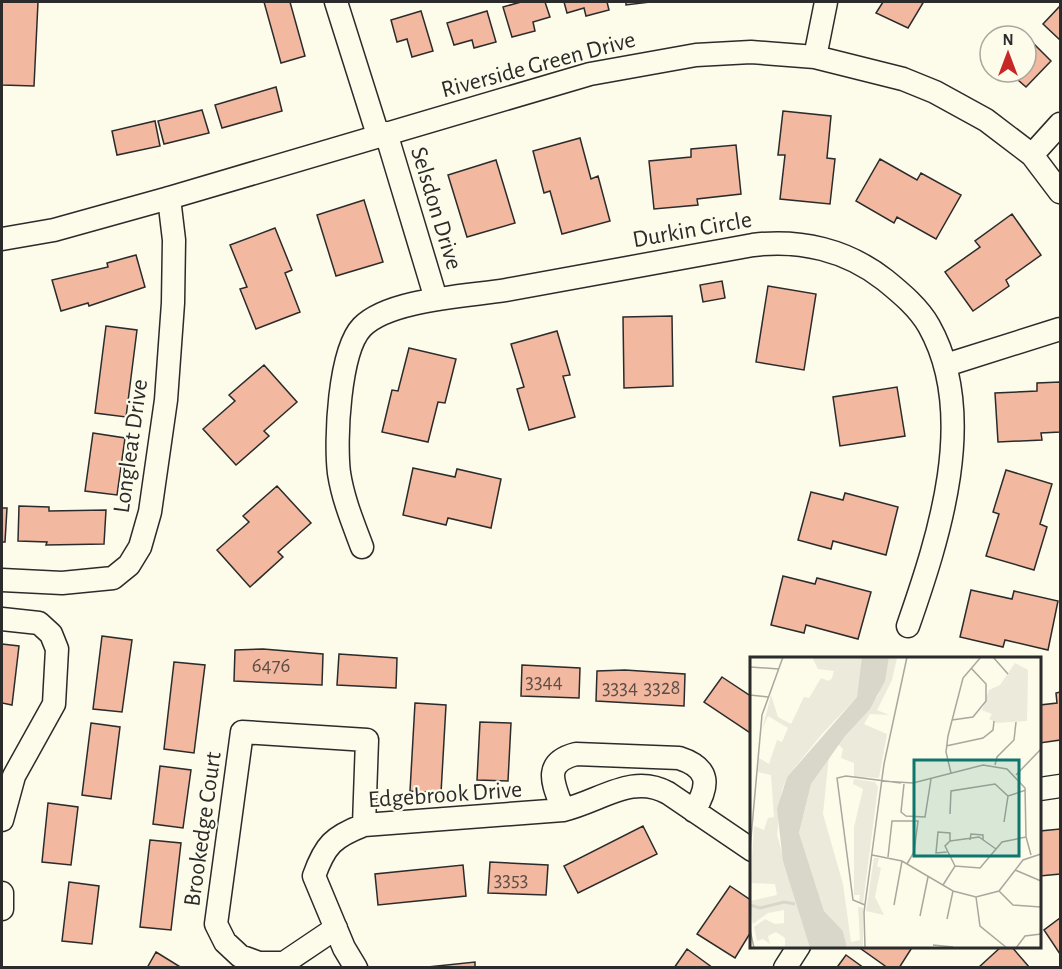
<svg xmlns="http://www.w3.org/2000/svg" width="1062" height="969" viewBox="0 0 1062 969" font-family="'Alegreya Sans',sans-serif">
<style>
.building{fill:#f2b8a0;stroke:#2b2b2b;stroke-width:1.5}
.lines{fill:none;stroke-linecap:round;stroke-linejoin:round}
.minor-casing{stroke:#2b2b2b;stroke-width:25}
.minor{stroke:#fdfbea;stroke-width:22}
.labels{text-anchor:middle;stroke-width:4.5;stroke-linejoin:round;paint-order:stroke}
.number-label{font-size:21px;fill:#5d4e48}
.street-label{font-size:24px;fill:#2b2b2b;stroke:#fdfbea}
.inset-river{fill:none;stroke:#d8d7c9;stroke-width:3}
.inset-road{fill:none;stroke:#a9a89e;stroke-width:1.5}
.view{fill:#0f766e;fill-opacity:0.15;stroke:#0f766e;stroke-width:3}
.inset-edge{fill:none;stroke:#2b2b2b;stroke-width:3}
</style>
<rect width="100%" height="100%" fill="#fdfbea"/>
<path class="building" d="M2,2h36l-4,84 -32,-1z
M264,2h26l15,54 -24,7z
M521,2h24l5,15 -17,5 2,9 -23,6 -9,-30z
M564,2h43l2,8 -23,6 -2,-8 -17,5z
M626,2h24l-24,3z
M883,2h37l3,1 -15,25 -32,-15z
M1060,6v34l-17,-16z
M421,11l12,40 -21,6 -5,-18 -10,3 -6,-22z
M487,11l9,31 -22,6 -2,-8 -18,5 -7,-22z
M1033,43l18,18 -25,26 -17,-15h17v-21z
M276,87l6,24 -60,17 -7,-23z
M202,110l7,23 -45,11 -6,-23z
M783,111l48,5 -4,42 8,1 -5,45 -50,-5 5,-44h-7z
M155,121l5,25 -43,9 -5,-24z
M580,138l11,41 7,-3 12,45 -48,13 -12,-43 -6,2 -11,-42z
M736,145l5,49 -44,5 1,6 -44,4 -5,-48 42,-4v-8z
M880,159l37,21 4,-7 40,22 -25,44 -39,-22 -3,6 -38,-22z
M496,160l19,63 -48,14 -19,-62z
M364,200l19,62 -47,14 -19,-61z
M1012,214l29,41 -35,25 3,6 -36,25 -28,-39 35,-25 -5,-6z
M275,228l17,42 -7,3 15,39 -44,17 -16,-40 7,-2 -17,-42z
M136,255l9,32 -56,19 -1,-3 -27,8 -9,-31 56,-13 -1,-4z
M722,281l3,17 -22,4 -3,-17z
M768,286l48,8 -12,76 -48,-8z
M672,316l1,70 -49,2 -1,-71z
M106,326l31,4 -11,87 -31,-4z
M557,331l13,44 -7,1 12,41 -46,13 -12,-41 7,-2 -13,-43z
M409,348l47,11 -11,44 -7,-1 -10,40 -46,-10 10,-42 6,1z
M264,365l33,37 -33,29 5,5 -33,29 -33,-36 32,-28 -6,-6z
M1060,382v50l-19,1 1,7 -44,2 -3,-49 42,-2v-8z
M897,387l8,49 -65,10 -7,-49z
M93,433l32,5 -8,57 -32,-4z
M413,468l42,9 2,-8 44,10 -10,49 -43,-10 -2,7 -43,-10z
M1006,470l46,14 -12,40 7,3 -13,43 -48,-14 13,-42 -6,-2z
M277,486l34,37 -33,29 5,5 -33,30 -33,-37 32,-28 -6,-6z
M811,492l32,8 2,-7 53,14 -12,48 -53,-14 -2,8 -33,-9z
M19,506l30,1v4l57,-1 -2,34 -58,1 1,-3 -29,-1z
M2,508h5l-2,34h-3z
M783,576l32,8 2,-6 54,14 -13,47 -52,-14 -2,8 -33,-8z
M971,590l41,9 2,-8 44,10 -10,49 -43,-10 -2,7 -43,-10z
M102,636l30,4 -10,72 -29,-3z
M2,644l17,2 -7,59 -10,-2z
M263,649l60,5 -1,31 -88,-4 1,-31z
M339,654l58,4 -1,30 -59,-3z
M174,662l31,3 -11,88 -30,-4z
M522,665l58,3 -1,30 -58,-2z
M625,670l60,4 -1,32 -88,-5 1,-30z
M722,677l30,20v37l-48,-32z
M1060,692v48l-20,3v-38l17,-2 -1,-10z
M415,703l31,2 -5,88 -31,-2z
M480,722l31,1 -3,58 -31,-1z
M91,723l29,4 -9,72 -29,-4z
M160,766l31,4 -8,58 -30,-4z
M48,803l30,4 -7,58 -29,-3z
M643,826l14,28 -79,39 -14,-27z
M1060,829v45l-20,2v-45z
M150,840l31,3 -10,87 -31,-3z
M490,862l58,3 -2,30 -58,-2z
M463,865l3,31 -88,9 -3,-31z
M69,882l30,4 -7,58 -30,-3z
M730,886l22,15v29l-17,28 -38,-24z
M1060,918v36l-16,-24z
M857,946h56l-14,22h-11z
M1002,946h9l19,22h-52z
M687,949l26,19h-39z
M156,952l26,16h-35z
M846,955l18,13h-24l-2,-2z
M475,962v6h-57z"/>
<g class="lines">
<defs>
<path id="minor" d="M336,2l42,133
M815,57l11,-55
M386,133l50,166
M1032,155l28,-31
M2,239l52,-9 115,-32 421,-124 106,-19 55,-3 64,5 88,22 32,13 51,28 46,35 28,37
M946,365l114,-36
M362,547c-9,-24 -19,-48 -23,-74 -4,-33 0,-122 23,-146 27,-28 107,-31 144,-37 82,-15 165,-30 247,-45 47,-6 94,5 132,35 16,13 34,28 44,46 50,89 10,211 -21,300
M2,580l60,3 51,-5 16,-13 11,-18 10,-35 16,-112 7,-97 1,-63 -5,-42
M2,619l37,4 12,11 6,15 -3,55 -40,72 -12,44
M1040,789l20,-3
M563,810c-9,-25 -22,-47 13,-56l103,4c31,10 31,27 15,53
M2,893v16
M336,928l-52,35h-25l-19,-7 -15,-14 -9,-18 26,-192 125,8 -3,85
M356,968l-12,-20 -30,-72c11,-31 19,-39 50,-51l199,-15c38,-9 69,-37 105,-17l84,57
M785,968l14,-22"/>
</defs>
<use href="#minor" class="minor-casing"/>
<use href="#minor" class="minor"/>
</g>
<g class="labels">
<g class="number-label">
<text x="271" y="672">6476</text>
<text x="544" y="688">3344</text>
<text x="620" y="694">3334</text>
<text x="662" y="694">3328</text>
<text x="511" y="886">3353</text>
</g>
<g class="street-label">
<text transform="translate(538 64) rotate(-15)" y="8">Riverside Green Drive</text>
<text transform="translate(437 208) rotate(73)" y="8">Selsdon Drive</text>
<text transform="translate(692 229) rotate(-10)" y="8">Durkin Circle</text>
<text transform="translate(130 446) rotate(-82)" y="8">Longleat Drive</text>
<text transform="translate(445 794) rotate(-4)" y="8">Edgebrook Drive</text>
<text transform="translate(202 829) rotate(-82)" y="8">Brookedge Court</text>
</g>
</g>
<g transform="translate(750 657)">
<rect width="291" height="291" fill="#fdfbea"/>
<path d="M62,0h50l-1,24 -4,16 -35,37 -35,43 -5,13 -5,45 33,113h-25v-10l-9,-6 -8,4 2,8 -7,-5 -6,2 -3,-14 11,-8 10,5 9,-1v-13l-16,3 -15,11 -3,-11v-12l27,-6 -2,-11 -24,-1 -1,10 4,-67 10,4 4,-12 6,-1 -3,-42 -13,-3 1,-14 10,6 8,-24 5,2 6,-14 -20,-12 -6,14 9,-35 7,22 13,7 13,-27 5,1 12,-20 8,3 3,-3 2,-7 -16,-2zM139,0l8,1 -5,22 -15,30 12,5 -19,-1 -6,10 23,10 -8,44 -25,-1v-14l-13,-5 2,-9 -5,-5 40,-48zM265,6l13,7 -1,51 -31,2 -7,-4 3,-5 -10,-4 7,-20 11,-5zM79,99l-6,58 20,70 8,58 9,-2 -2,-33 5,1v40h-16l-4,-17 -19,-20 -25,-78 12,-49zM104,122l21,3 3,5 -15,116 -4,-1 1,-7h-6v-68l9,-38 -10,-5zM124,201h5l-2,8 4,2 -6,29 9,18 -18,-4z" fill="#ecebdb"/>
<path d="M112,0h27l-4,24 -15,28 -25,27 -34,48 -12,49 25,78 19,20 4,17h-37l-27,-87 -6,-52 10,-32 70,-80z" fill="#d8d7c9"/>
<path class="inset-river" d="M0,248l10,3 24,-6 11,2"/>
<path class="inset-road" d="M243,0l15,17M0,10l29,2M0,38l18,2M202,63l21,-3 13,-16v-17l-15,-16M196,89l37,-8 10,-8 1,-9M245,108l2,-8 17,-17 2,-18M201,116l-5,-21 2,-16 15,-58 18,-21M266,118l25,-26M131,124l32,2 70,-18 24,4 18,19 1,49 5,18M154,127l-3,28 5,4 19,1 6,-38M258,139l18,-6M200,157l1,-23 44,-7 13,12 -4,26M220,183l1,-6 12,1v5M200,184l29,-4 17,12M200,184l-5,5 10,20M0,192l12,-134 21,-58M197,195l-11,1 2,-21 12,1v8M122,198l30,6 51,30 23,6 23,-6 24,-31 18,-6M138,200l4,-36h26l-4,31 -7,12M265,213l26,11M193,228l12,-19 25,2 22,-26 24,-5M249,234l14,14 28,2M226,240l4,29 27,22M115,248l-12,-5 -16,-122 9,-2 55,7M144,248l8,-44M170,259l8,-39M197,262l6,-28M0,273l4,18M183,288l20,2M115,291l-1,-36 20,-148 23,-107M266,291l9,-12 16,-2"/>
<path class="view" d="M164,103h105v96h-105z"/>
<rect width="291" height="291" class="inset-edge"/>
</g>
<rect width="1062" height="969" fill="none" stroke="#2b2b2b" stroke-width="6"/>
<g transform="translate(1008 54)"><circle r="28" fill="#fdfbea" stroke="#a9a89e" stroke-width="1.5"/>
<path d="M0-4.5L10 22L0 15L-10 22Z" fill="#c62828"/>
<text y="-9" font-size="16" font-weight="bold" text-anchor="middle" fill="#2b2b2b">N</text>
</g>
</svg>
